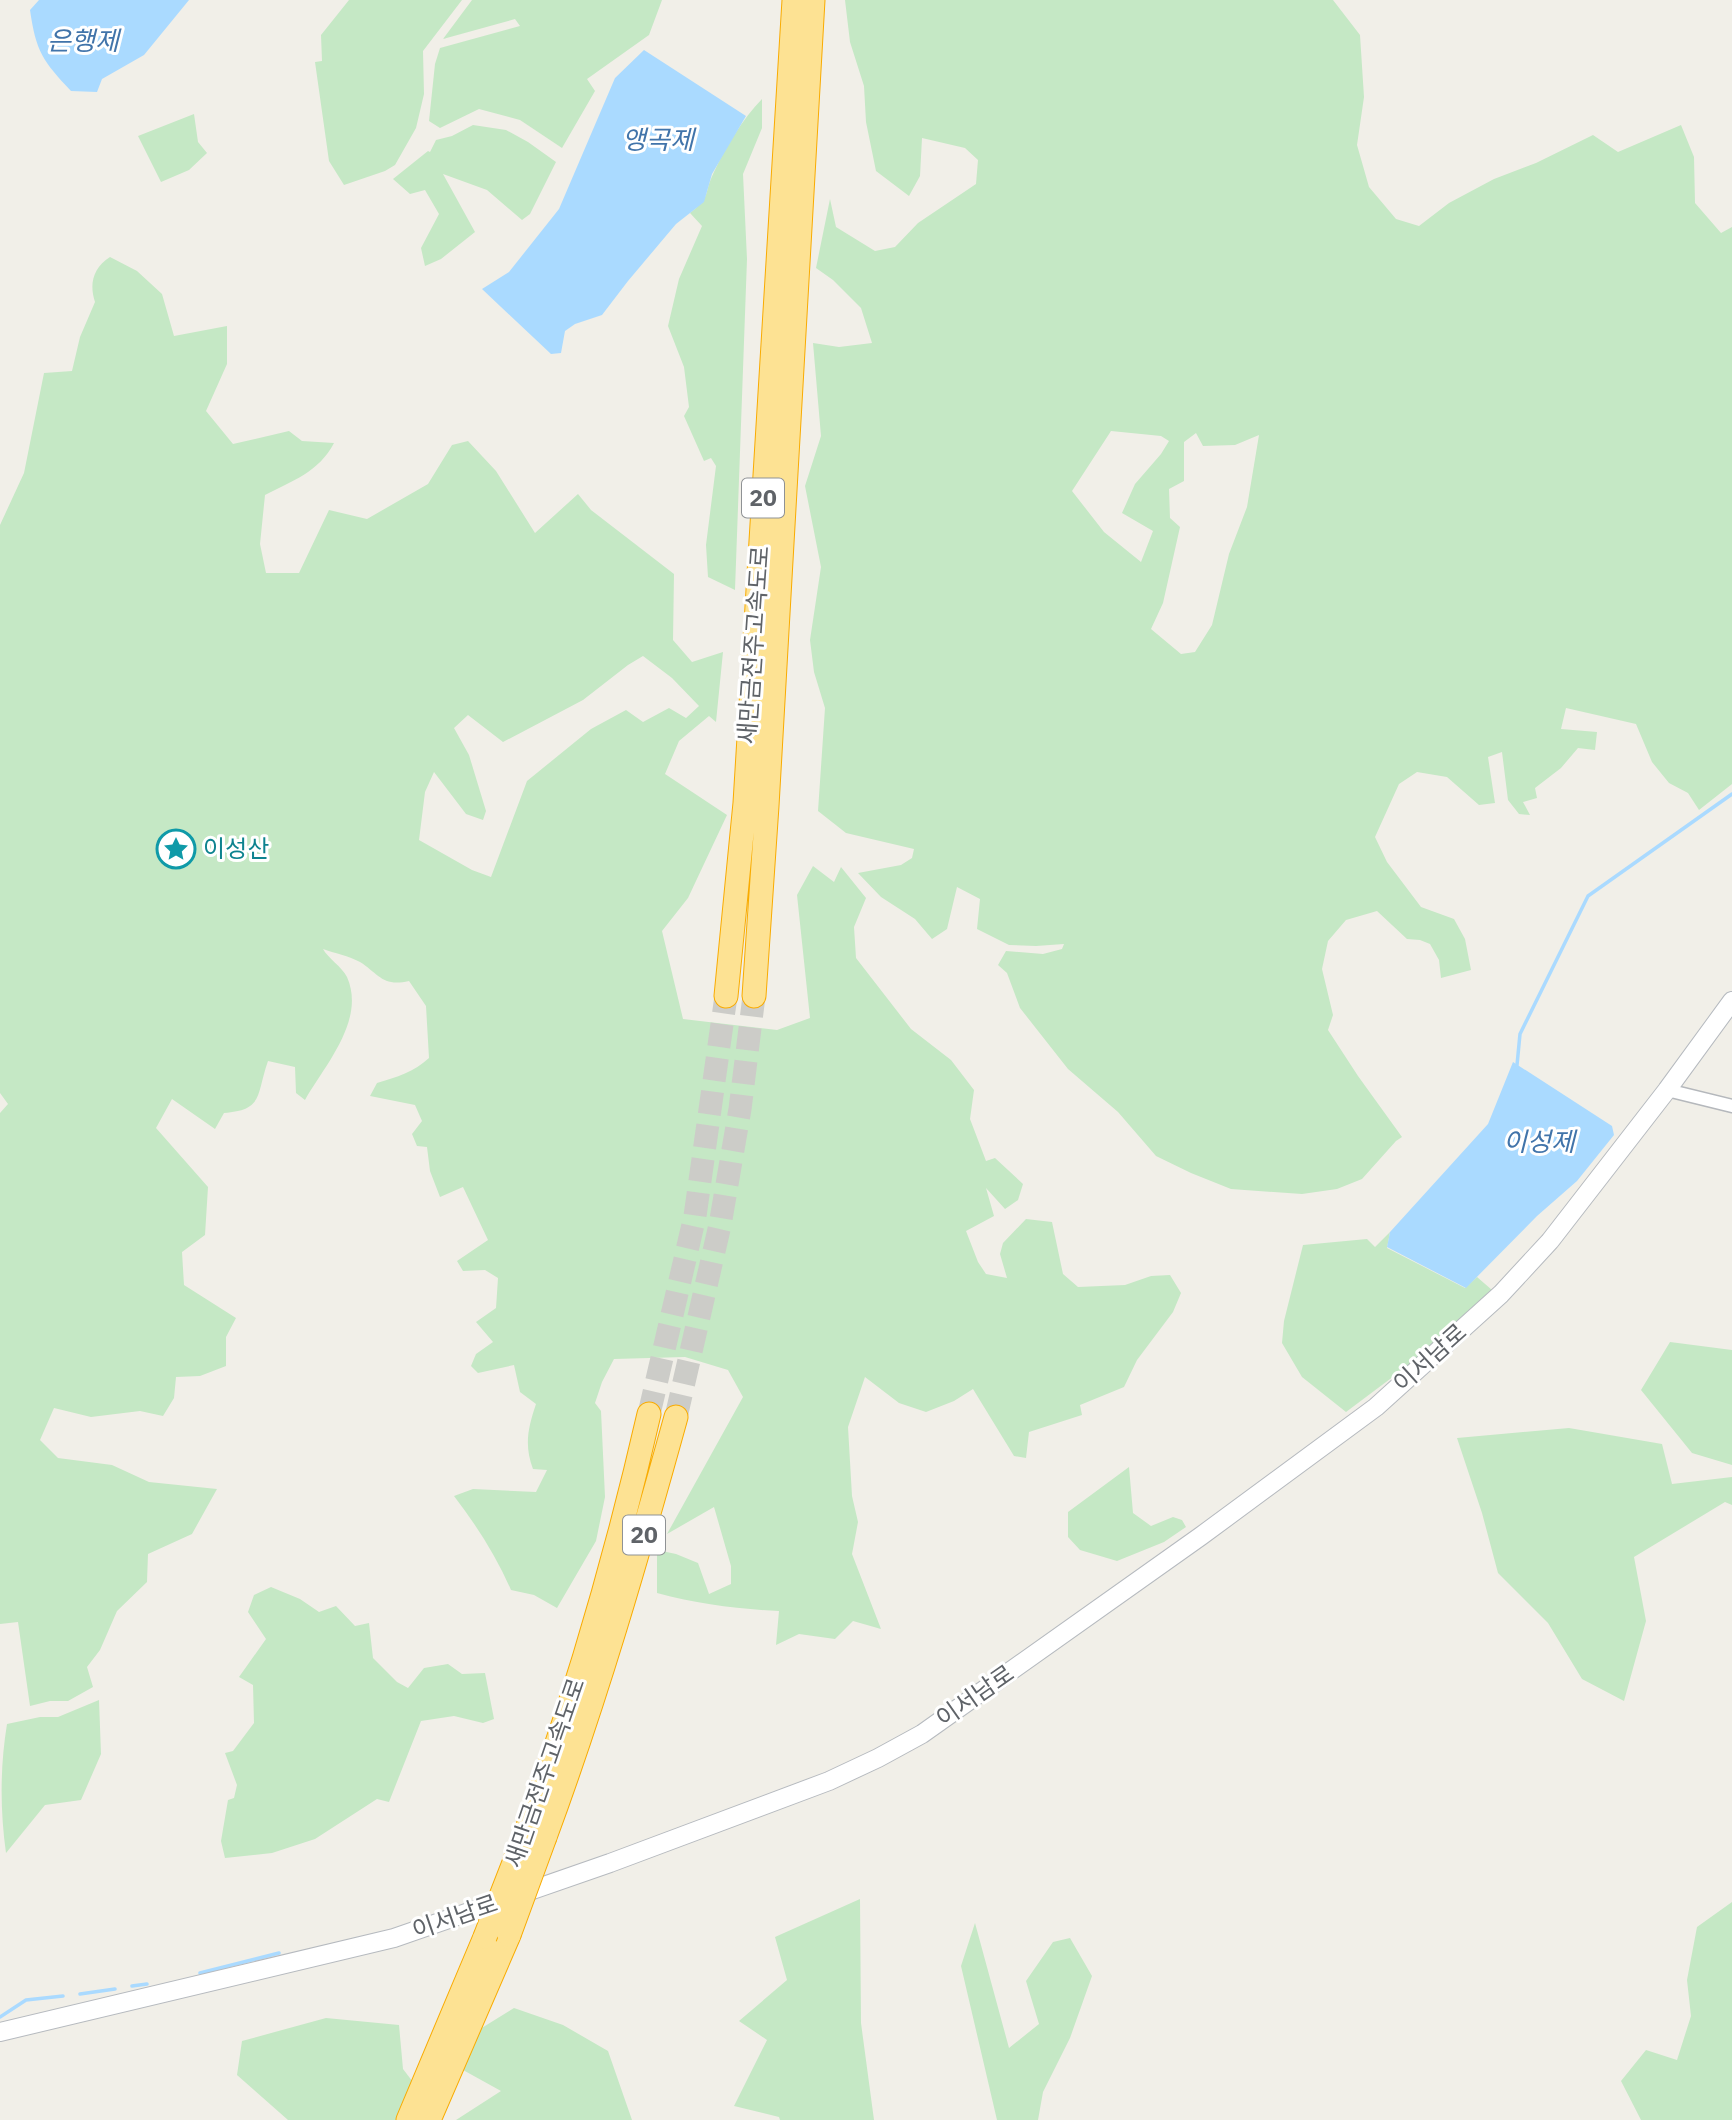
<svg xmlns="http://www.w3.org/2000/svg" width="1732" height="2120" viewBox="0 0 1732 2120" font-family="'IBM Plex Sans','Noto Sans KR',sans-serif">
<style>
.green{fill:#c5e8c5;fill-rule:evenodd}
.water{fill:#aadaff}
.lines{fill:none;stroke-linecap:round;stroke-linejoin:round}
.stream{stroke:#aadaff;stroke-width:3.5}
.motorway-tunnel{stroke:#ccccc8;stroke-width:23;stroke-dasharray:23 11;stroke-linecap:butt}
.minor-casing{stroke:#b5b8bc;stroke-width:15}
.secondary-casing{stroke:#b6babf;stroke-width:20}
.motorway-casing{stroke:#f9ab00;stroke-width:25}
.minor{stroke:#fff;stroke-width:12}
.secondary{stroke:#fff;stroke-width:18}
.motorway{stroke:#fde293;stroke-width:23}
.motorway-bridge-casing{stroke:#f9ab00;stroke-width:25;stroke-linecap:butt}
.motorway-bridge{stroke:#fde293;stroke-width:23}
.labels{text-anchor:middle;stroke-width:6;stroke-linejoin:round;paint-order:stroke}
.shield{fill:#fff;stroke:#8f9295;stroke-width:2}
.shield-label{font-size:23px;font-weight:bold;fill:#5f6368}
.street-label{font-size:24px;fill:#5f6368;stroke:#fff}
.culture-label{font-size:24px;fill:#0d838f;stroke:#fff;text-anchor:start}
.water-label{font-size:26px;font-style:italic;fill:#4174aa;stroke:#fff}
</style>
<rect width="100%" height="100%" fill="#f1efe8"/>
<path class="green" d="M349,0h113l-39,51 1,43 -8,34 -21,37 -10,6 -41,14 -15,-24 -14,-99 7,-1 -1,-26z
M472,0h190l-13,35 -62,44 8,12 -33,57 -42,-28 -41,-11 -39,19 -11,-7 6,-57 5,-16 80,-22 -5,-7 -72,20z
M845,0h488l27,35 4,62 -7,48 12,42 27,32 23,7 30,-23 45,-24 42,-16 57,-28 25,17 63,-27 13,32 1,46 26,30 11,-6v557l-33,26 -11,-17 -19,-10 -17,-21 -16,-38 -70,-16 -5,21 36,3 -2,18 -17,-2 -17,20 -26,20 2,10 -14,4 7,13 -11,-1 -11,-14 -6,-48 -14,5 7,46 -16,2 -32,-28 -30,-5 -18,12 -24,53 12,25 34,45 33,12 11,20 6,31 -30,8 -2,-18 -9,-16 -10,-4 -13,-1 -30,-28 -31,9 -18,21 -6,28 11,46 -5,15 30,46 44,61 -6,4 -34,38 -25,10 -35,5 -71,-5 -40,-16 -35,-17 -38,-44 -50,-43 -48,-61 -13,-35 -9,-8 8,-14 37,3 19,-5 2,-5 -28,2 -27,-1 -32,-16 3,-30 -23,-12 -10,42 -15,10 -17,-20 -34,-22 -23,-24 43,-8 11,-7 2,-9 -68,-16 -28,-22 7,-103 -11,-36 -4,-32 11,-73 -16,-81 16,-50 -8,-93 26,4 33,-4 -11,-35 -28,-28 -17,-12 14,-69 6,28 39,24 20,-4 23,-24 58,-39 2,-24 -13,-12 -43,-10 -2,38 -11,20 -33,-25 -10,-49 -2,-36 -14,-44zM1111,431l50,5 8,5 -8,13 -26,30 -13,29 31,18 -12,31 -37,-30 -32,-41zM1196,433l7,13 32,-1 24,-10 -12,72 -18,47 -17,71 -17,27 -14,2 -30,-25 12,-26 17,-76 -10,-9 -1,-29 15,-8v-39z
M762,99v29l-19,46 4,85 -12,331 -27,-13 -2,-32 10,-79 -5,-8 -7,3 -20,-45 5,-9 -5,-40 -16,-41 11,-47 23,-53 -12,-13c22,-17 13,-19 24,-41 12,-26 28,-52 48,-73z
M194,114l4,28 9,11 -18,17 -28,12 -23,-46z
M473,125l33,5 22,12 28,20 -26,52 -8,6 -35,-30 -44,-16 32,58 -34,27 -16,7 -4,-18 18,-34 -14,-24 -15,4 -17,-15 35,-28 2,1 6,-12 16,-4z
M110,257l27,14 25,23 12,42 53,-10v38l-21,47 27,33 56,-13 13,10 32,2c-15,29 -42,38 -69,52l-5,49 6,29h33l30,-63 38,9 61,-35 24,-39 16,-4 28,30 39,62 43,-39 13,16 83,64 -1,66 19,22 31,-10 -7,70 -7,-6 -30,25 -14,33 62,41 -39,83 -26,33 21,88 94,11 33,-12 -13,-123 16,-29 21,16 7,-15 25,31 -12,29 2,31 55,71 40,31 23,30 -4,29 16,42 9,-3 28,26 -5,16 -13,9 -19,-21 8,28 -28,15 12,31 8,12 21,4 -7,-24 3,-11 23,-24 26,3 11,52 15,13 47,-2 26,-9 19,-1 11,18 -8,19 -36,48 -13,27 -44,18 2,10 -53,17 -3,26 -12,-2 -41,-67 -19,12 -28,11 -27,-9 -34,-26 -17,50 4,69 6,26 -6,32 29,75 -28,-8 -18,18 -36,-5 -23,11 3,-34c-42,-2 -81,-7 -122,-18v-43l19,4 22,9 11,31 22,-10v-18l-17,-59 -47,27 76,-137 -15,-27 -43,-13 -71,2 -12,23 -7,21 6,8 4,86 -9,44 -39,67 -23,-13 -23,-5c-15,-34 -34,-64 -57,-94l19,-7 63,3 11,-22 -14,-1c-9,-24 -5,-41 3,-65l-16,-12 -6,-27 -36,8 -7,-7 5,-12 17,-12 -17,-20 20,-14 2,-30 -13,-8 -22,1 -6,-10 31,-21 -25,-53 -23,10 -10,-26 -3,-24 -10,-1 -5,-12 10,-13 -7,-16 -45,-9 7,-13c20,-6 37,-11 52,-25l-3,-52 -17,-25c-27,6 -30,-7 -49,-19 -11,-6 -26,-9 -37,-13 5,9 19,18 24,28 19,43 -22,88 -42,123l-9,-7 -1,-26 -27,-6c-12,34 -4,49 -44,52l-9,16 -43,-30 -16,29 52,59 -3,48 -23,17 2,33 52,33 -10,19v29l-26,10 -24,1 -2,21 -11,18 -23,-5 -49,6 -37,-9 -14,32 18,18 54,7 37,17 68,7 -25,45 -44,20 -1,28 -30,29 -17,39 -13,17 6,20 -25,14h-18l-20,5 -12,-84 -18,2v-511l8,-9 -8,-11v-568l24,-52 20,-100 28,-2 8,-34 15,-35c-6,-18 -2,-34 15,-45zM643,656l29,22 27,28 -13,12 -17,-10 -26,14 -17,-12 -35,19 -64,52 -36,96 -19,-7 -53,-30 6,-48 9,-20 32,42 17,6 3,-9 -17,-56 -15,-27 14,-13 35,27 80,-42 45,-35z
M1390,1232l-3,16 78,40 12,-11 15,13 -78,71 -68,51 -44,-35 -20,-34 2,-22 19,-76 64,-6 8,8z
M1670,1342l62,8v115l-40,-12 -51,-63z
M1569,1428l93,16 10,40 60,-7v28l-7,-3 -91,55 12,64 -22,80 -42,-22 -34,-56 -50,-50 -16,-60 -25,-75z
M1129,1467l4,46 18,13 22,-9 9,3 4,7 -22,15 -47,19 -37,-11 -12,-13v-25z
M271,1587l29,12 19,13 17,-6 19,20 14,-3 4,35 24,24 11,6 16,-20 24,-4 14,10 23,-1 9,46 -11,4 -29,-7 -33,5 -32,81 -12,-3 -62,40 -43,14 -47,5 -4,-17 7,-41 6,-2 3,-13 -12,-32 8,-2 21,-28 -1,-38 -14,-8 27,-38 -18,-27 6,-17z
M99,1700l2,54 -20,46 -36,5 -39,48c-6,-43 -6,-86 1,-129l33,-7h18z
M860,1899l1,124 13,97h-94l-1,-3 -45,-11 33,-66 -28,-19 48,-41 -12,-43z
M1732,1902v218h-91l-20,-39 25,-31 31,10 14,-44 -4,-36 10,-53z
M975,1923l34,125 30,-24 -13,-43 27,-39 17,-4 22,38 -22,62 -27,54 -5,28h-41l-36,-154z
M514,2008l49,17 45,26 24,69h-176l45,-29 -47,-26 18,-31z
M326,2018l73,7 4,44 39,51h-154l-51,-45 5,-34z"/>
<path class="water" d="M39,0h150l-45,55 -42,24 -5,13 -26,-1c-28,-30 -35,-39 -41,-81z
M644,50l102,66 -34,58 -8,28 -28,22 -48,57 -26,34 -27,9 -10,7 -4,22 -10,1 -69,-65 27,-17 50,-63 56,-131z
M1513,1062l99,64 2,9 -37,46 -40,35 -71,72 -79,-41 3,-15 98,-108z"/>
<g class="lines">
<path class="stream" d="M1517,1065l3,-31 68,-138 144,-102
M200,1973l79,-20
M132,1986l15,-2
M80,1994l35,-5
M0,2017l26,-17 37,-4"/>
<path class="motorway-tunnel" d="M649,1414l46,-198 31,-220
M676,1417l44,-192 20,-116 14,-113"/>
<defs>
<path id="minor" d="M1667,1090l65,16"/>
<path id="secondary" d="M0,2032l394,-94 216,-75 219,-82 49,-23 44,-24 279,-198 175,-129 125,-113 49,-53 117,-151 65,-89"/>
<path id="motorway" d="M726,996l19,-193 49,-803
M754,996l13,-190 46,-806
M524,1837c51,-138 92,-279 125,-423
M545,1837c51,-138 92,-279 131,-420
M408,2120l77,-183
M429,2120l80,-185"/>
</defs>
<use href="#minor" class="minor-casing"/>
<use href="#secondary" class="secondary-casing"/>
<use href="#motorway" class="motorway-casing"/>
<use href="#minor" class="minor"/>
<use href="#secondary" class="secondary"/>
<use href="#motorway" class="motorway"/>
<defs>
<path id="motorway-bridge" d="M509,1935l36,-98
M485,1937l39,-100"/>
</defs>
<use href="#motorway-bridge" class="motorway-bridge-casing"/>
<use href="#motorway-bridge" class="motorway-bridge"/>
</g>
<defs>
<symbol id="sight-ring" viewBox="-11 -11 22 22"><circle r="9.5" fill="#fff" stroke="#0f9aa8" stroke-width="1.5"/><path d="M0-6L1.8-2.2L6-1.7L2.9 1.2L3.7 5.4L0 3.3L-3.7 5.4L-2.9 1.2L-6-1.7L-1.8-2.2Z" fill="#0f9aa8"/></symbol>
</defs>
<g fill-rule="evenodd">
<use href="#sight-ring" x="154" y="827" width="44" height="44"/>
</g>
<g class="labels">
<g class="shield">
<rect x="742" y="478.5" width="42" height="39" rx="5"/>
<rect x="623" y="1515.5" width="42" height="39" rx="5"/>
</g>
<g class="shield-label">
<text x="763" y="506">20</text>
<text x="644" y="1543">20</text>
</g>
<g class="street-label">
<text transform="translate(754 645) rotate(-86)" y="8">새만금전주고속도로</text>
<text transform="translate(1430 1358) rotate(-42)" y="8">이서남로</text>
<text transform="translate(975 1696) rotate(-35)" y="8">이서남로</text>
<text transform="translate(545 1773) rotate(-71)" y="8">새만금전주고속도로</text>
<text transform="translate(455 1917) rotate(-19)" y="8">이서남로</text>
</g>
<g class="culture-label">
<text x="203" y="857">이성산</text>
</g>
<g class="water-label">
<text x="83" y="50">은행제</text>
<text x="658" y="149">앵곡제</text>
<text x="1539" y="1151">이성제</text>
</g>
</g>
</svg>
